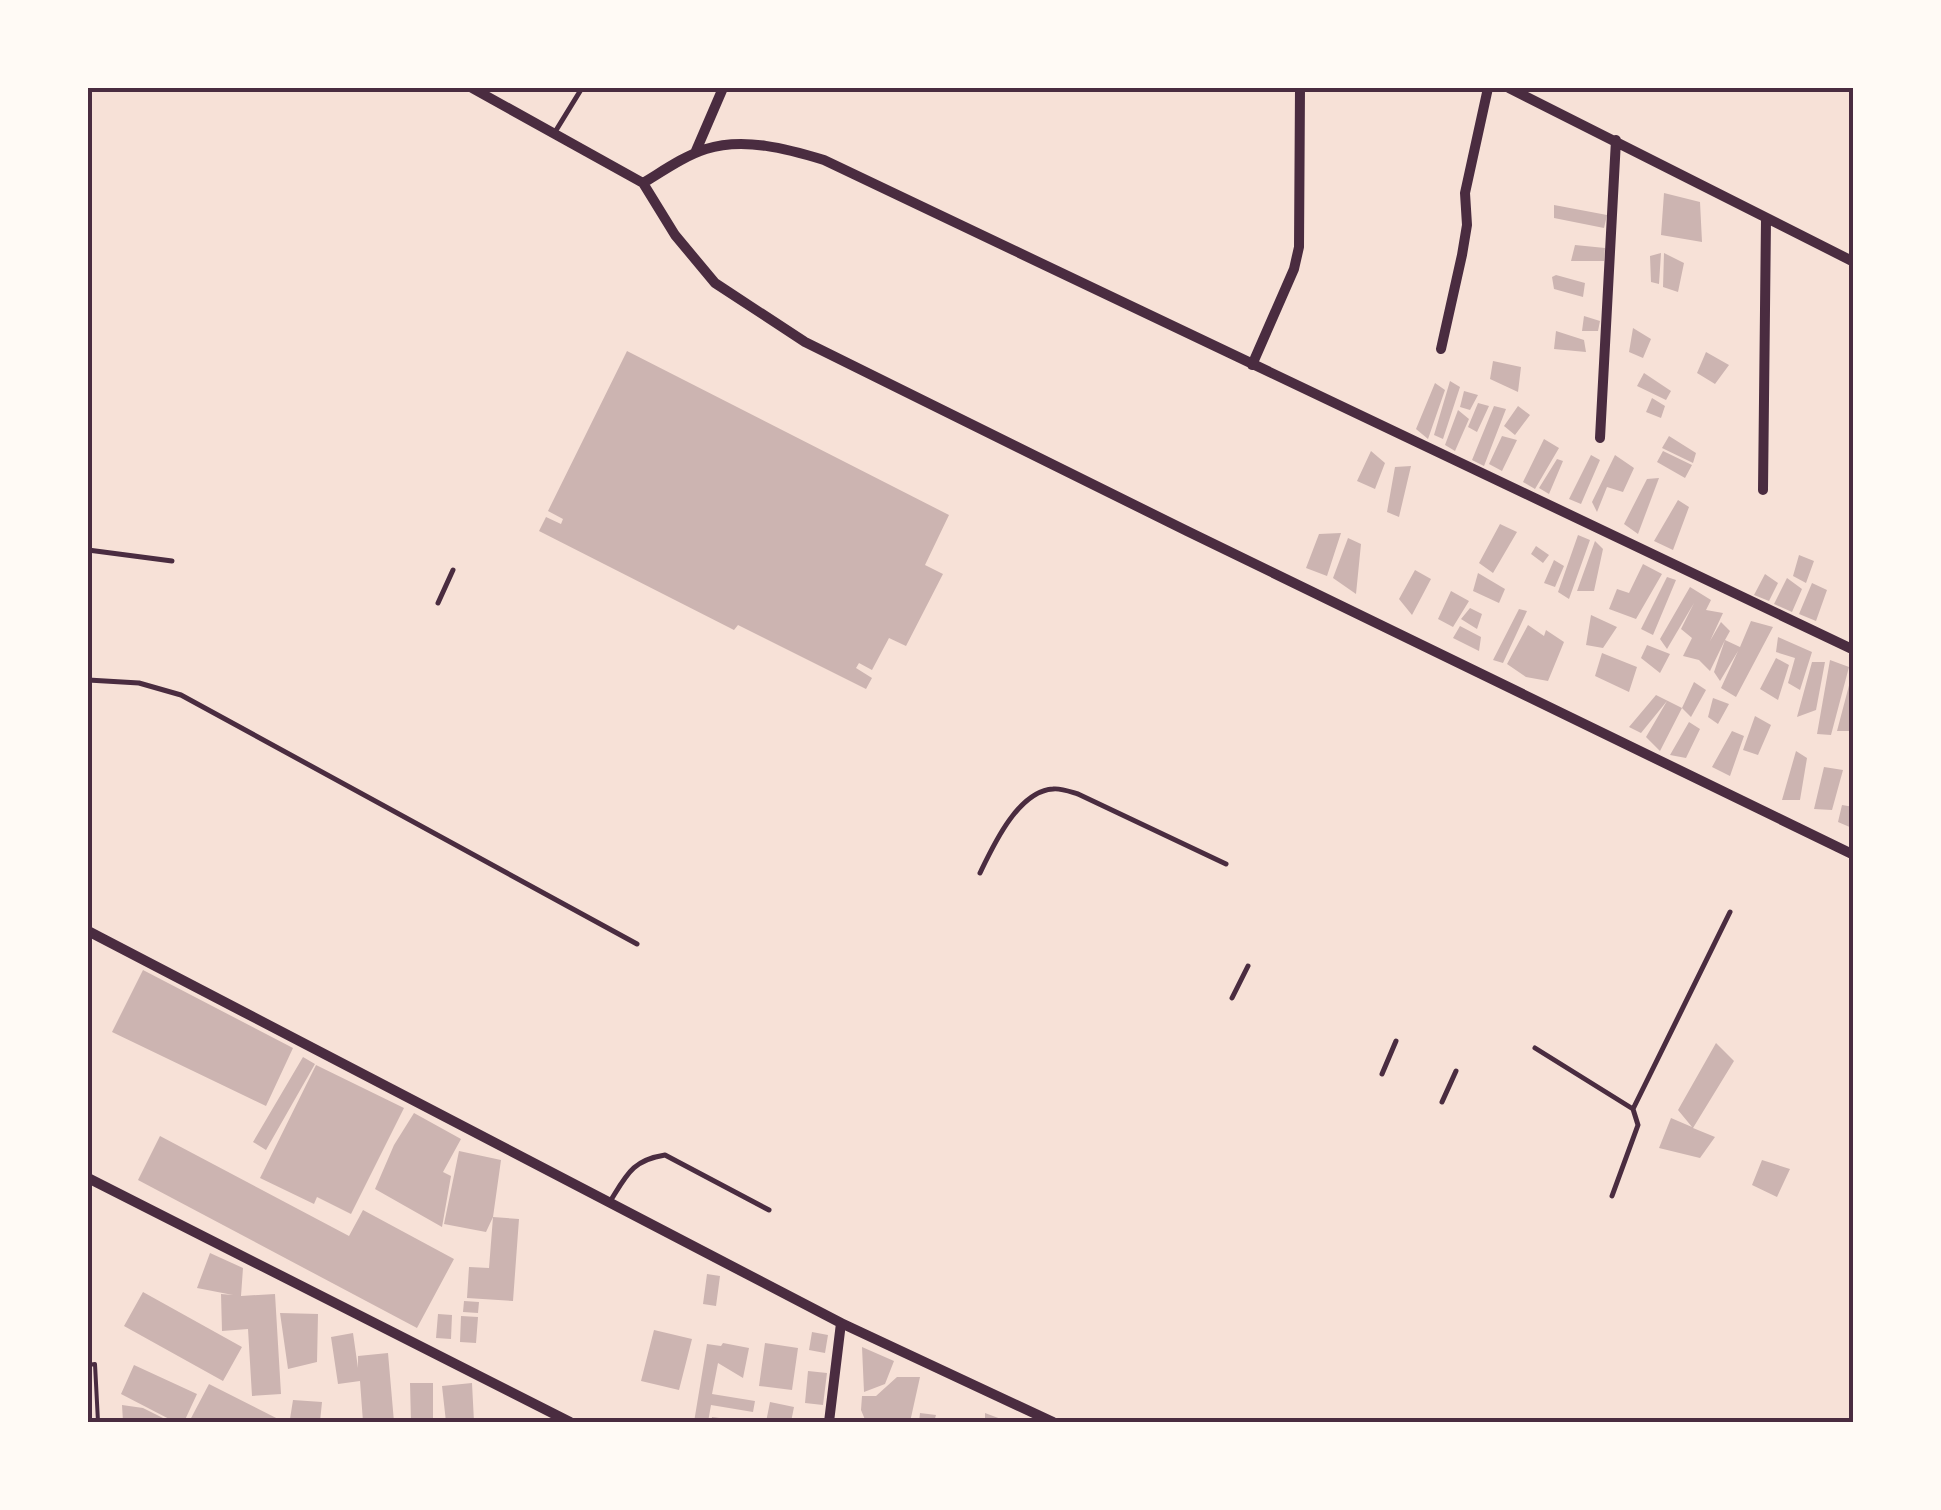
<svg xmlns="http://www.w3.org/2000/svg" width="1941" height="1510" viewBox="0 0 1941 1510" font-family="Quicksand,sans-serif">
<style>
.building{fill:#ccb4b1}
.lines{fill:none;stroke-linecap:round;stroke-linejoin:round}
.path{stroke:#4a2c40;stroke-width:4}
.service{stroke:#4a2c40;stroke-width:5}
.minor{stroke:#4a2c40;stroke-width:10}
.neatline{fill:none;stroke:#4a2c40;stroke-width:4}
</style>
<rect width="100%" height="100%" fill="#f7e1d7"/>
<path class="building" d="M1664,193l36,9 2,40 -41,-7z
M1554,205l53,10 -3,13 -50,-10z
M1575,245l30,3 -1,13h-33z
M1661,253l-2,31 -8,-2 -1,-26z
M1664,253l20,10 -6,29 -15,-5z
M1556,275l29,8 -2,14 -29,-8 -2,-12z
M1584,316l16,5 -2,10h-16z
M1633,328l18,11 -8,19 -14,-6z
M1556,331l28,9 2,12 -32,-3z
M627,351l322,164 -24,50 18,9 -37,72 -17,-8 -17,32 -13,-7 -3,5 16,10 -6,11 -128,-64 -4,5 -195,-99 7,-14 15,7 2,-5 -15,-8z
M1706,352l23,13 -14,19 -18,-11z
M1493,361l28,6 -3,25 -28,-13z
M1644,373l27,18 -5,9 -29,-14z
M1450,381l10,6 -17,52 -9,-4z
M1435,383l10,7 -17,49 -12,-10z
M1464,391l14,4 -8,15 -10,-3z
M1652,398l13,8 -4,12 -15,-6z
M1478,403l11,3 -12,26 -9,-5z
M1494,406l12,3 -22,57 -12,-6z
M1518,406l12,9 -15,20 -11,-9z
M1458,410l11,9 -14,32 -10,-6z
M1502,436l15,4 -15,31 -13,-7z
M1669,436l27,17 -3,10 -31,-15z
M1544,439l15,9 -24,41 -12,-7z
M1371,451l14,12 -10,26 -18,-8z
M1663,451l29,14 -7,13 -28,-16z
M1591,455l9,5 -19,44 -12,-5z
M1615,455l19,13 -11,24 -16,-5 -10,25 -5,-10z
M1557,459l6,2 -14,33 -10,-6z
M1411,466l-12,51 -12,-5 8,-45z
M1659,478l-21,56 -14,-10 23,-45z
M1678,500l11,7 -16,43 -19,-9z
M1500,524l17,8 -24,41 -14,-10z
M1341,533l-14,43 -21,-8 13,-34z
M1578,535l12,5 -21,59 -11,-7z
M1348,538l13,6 -5,50 -23,-16z
M1595,541l8,8 -9,42h-17z
M1536,546l13,9 -6,8 -12,-9z
M1799,555l15,6 -8,22 -13,-7z
M1554,560l10,6 -9,21 -11,-4z
M1643,564l19,10 -26,45 -27,-10 8,-20 12,4z
M1415,570l16,9 -19,36 -13,-16z
M1478,573l27,16 -6,14 -26,-12z
M1765,574l13,9 -9,18 -15,-6z
M1667,577l9,3 -23,55 -12,-6z
M1787,578l15,11 -10,23 -18,-8z
M1812,583l15,7 -11,31 -17,-7z
M1690,587l21,13 -5,10 17,3 -13,28 11,-19 9,9 -5,9 15,7 11,-26 22,6 -37,70 -15,-9 17,-37 -18,30 -6,-9 11,-32 -15,31 -11,-11 -16,-4 9,-18 -11,-9 13,-26 -27,46 -7,-10z
M1451,591l18,10 -16,26 -15,-8z
M1470,608l12,6 -5,15 -16,-10z
M1519,609l8,2 -24,52 -10,-3z
M1591,615l26,12 -14,21 -17,-3z
M1528,625l16,11 2,-6 18,12 -16,39 -22,-4 -19,-13z
M1460,626l21,11 -2,14 -26,-13z
M1778,637l34,15 -12,38 -12,-7 7,-25 -19,-6z
M1647,645l23,9 -10,19 -19,-15z
M1602,653l35,14 -8,25 -34,-16z
M1776,658l13,7 -11,35 -18,-11z
M1830,660l19,7 -18,68 -14,-1z
M1812,662h13l-9,48 -19,7z
M1852,674l2,43 -4,14h-13z
M1694,682l12,8 -15,27 -9,-9 -22,43 -14,-14 21,-36 -26,32 -12,-6 27,-32 26,13z
M1713,698l16,6 -11,20 -10,-7z
M1755,716l16,9 -13,30 -15,-5z
M1689,722l11,7 -14,29 -16,-3z
M1732,731l12,5 -14,40 -18,-9z
M1796,751l11,7 -7,42h-18z
M1824,767l19,3 -11,40 -18,-1z
M1842,805l12,2 -2,21 -14,-6z
M143,970l150,78 -27,58 -154,-74z
M1716,1043l18,18 -41,67 22,9 -15,21 -41,-10 12,-30 21,9 -14,-17z
M303,1057l12,7 -49,86 -13,-8z
M316,1065l88,43 -53,106 -34,-17 -3,7 -54,-26z
M414,1113l47,26 -18,33 8,4 -9,51 -67,-38 19,-44z
M160,1136l189,100 14,-26 91,49 -37,69 -279,-148z
M459,1151l42,9 -8,57 26,2 -6,82 -46,-3 2,-31 20,1 4,-51 -7,15 -42,-8z
M1762,1160l28,9 -13,28 -25,-12z
M210,1253l33,15 -2,28 34,-2 6,100 -29,2 -4,-67 -26,2 -1,-37 12,1 -36,-7z
M707,1274l13,2 -4,30 -13,-2z
M143,1292l99,55 -19,34 -99,-55z
M464,1301l15,1 -1,11 -15,-1z
M280,1313l38,1 -1,48 -29,7z
M438,1314l14,1 -1,24 -15,-1z
M461,1316l17,1 -2,26 -16,-1z
M654,1330l38,9 -13,51 -38,-9z
M812,1332l16,3 -3,18 -16,-3z
M353,1333l5,35v-12l30,-3 6,69h-31l-3,-41 -22,3 -7,-47z
M723,1343l26,5 -6,30 -25,-15 -6,31 43,7 -2,11 -42,-7 -3,17h-14l13,-78 14,2z
M765,1343l33,5 -6,42 -33,-4z
M862,1347l32,14 -9,23 -21,8z
M134,1365l63,29 -13,28h-9l-54,-28z
M808,1371l19,2 -4,32 -18,-2z
M897,1377h23l-10,45h-44l-5,-12 1,-14h14z
M410,1383h23v39h-22z
M472,1383l2,39h-28l-4,-36z
M209,1384l75,38h-95z
M293,1400l29,2 -2,20 -30,-3z
M770,1402l24,5 -3,15h-25z
M122,1405l21,3 28,14h-48z
M920,1413l16,2 -2,7h-15z
M985,1413l16,6 1,3h-17z
M712,1417l23,3v2h-24z"/>
<g class="lines">
<path class="path" d="M88,1365l7,-1 3,58"/>
<path class="service" d="M555,132l27,-44
M88,550l84,11
M438,603l15,-33
M88,680l51,3 42,12 456,249
M980,873c13,-27 38,-82 73,-84 8,-1 18,3 25,5l148,70
M1232,998l16,-32
M1535,1048l98,61 5,16 -26,71
M1382,1074l14,-33
M1442,1102l14,-31
M1633,1109l97,-197
M611,1200c16,-26 22,-40 54,-45l104,55"/>
<path class="minor" d="M472,88l171,95
M1509,88l345,174
M695,153l28,-65
M643,183l32,52 40,48 90,59 382,189 667,324
M643,183c20,-12 41,-27 63,-34 38,-12 82,0 118,11l1030,490
M1441,349l21,-94 5,-30 -2,-32 23,-105
M1252,365l42,-96 5,-22 1,-159
M1600,438l16,-298
M1763,490l3,-271
M88,931l753,392 212,99
M88,1178l482,244
M829,1422l12,-99"/>
</g>
<rect width="1941" height="1510" fill="none" stroke="#fffaf5" stroke-width="180"/>
<rect x="90" y="90" width="1761" height="1330" class="neatline"/>
</svg>
